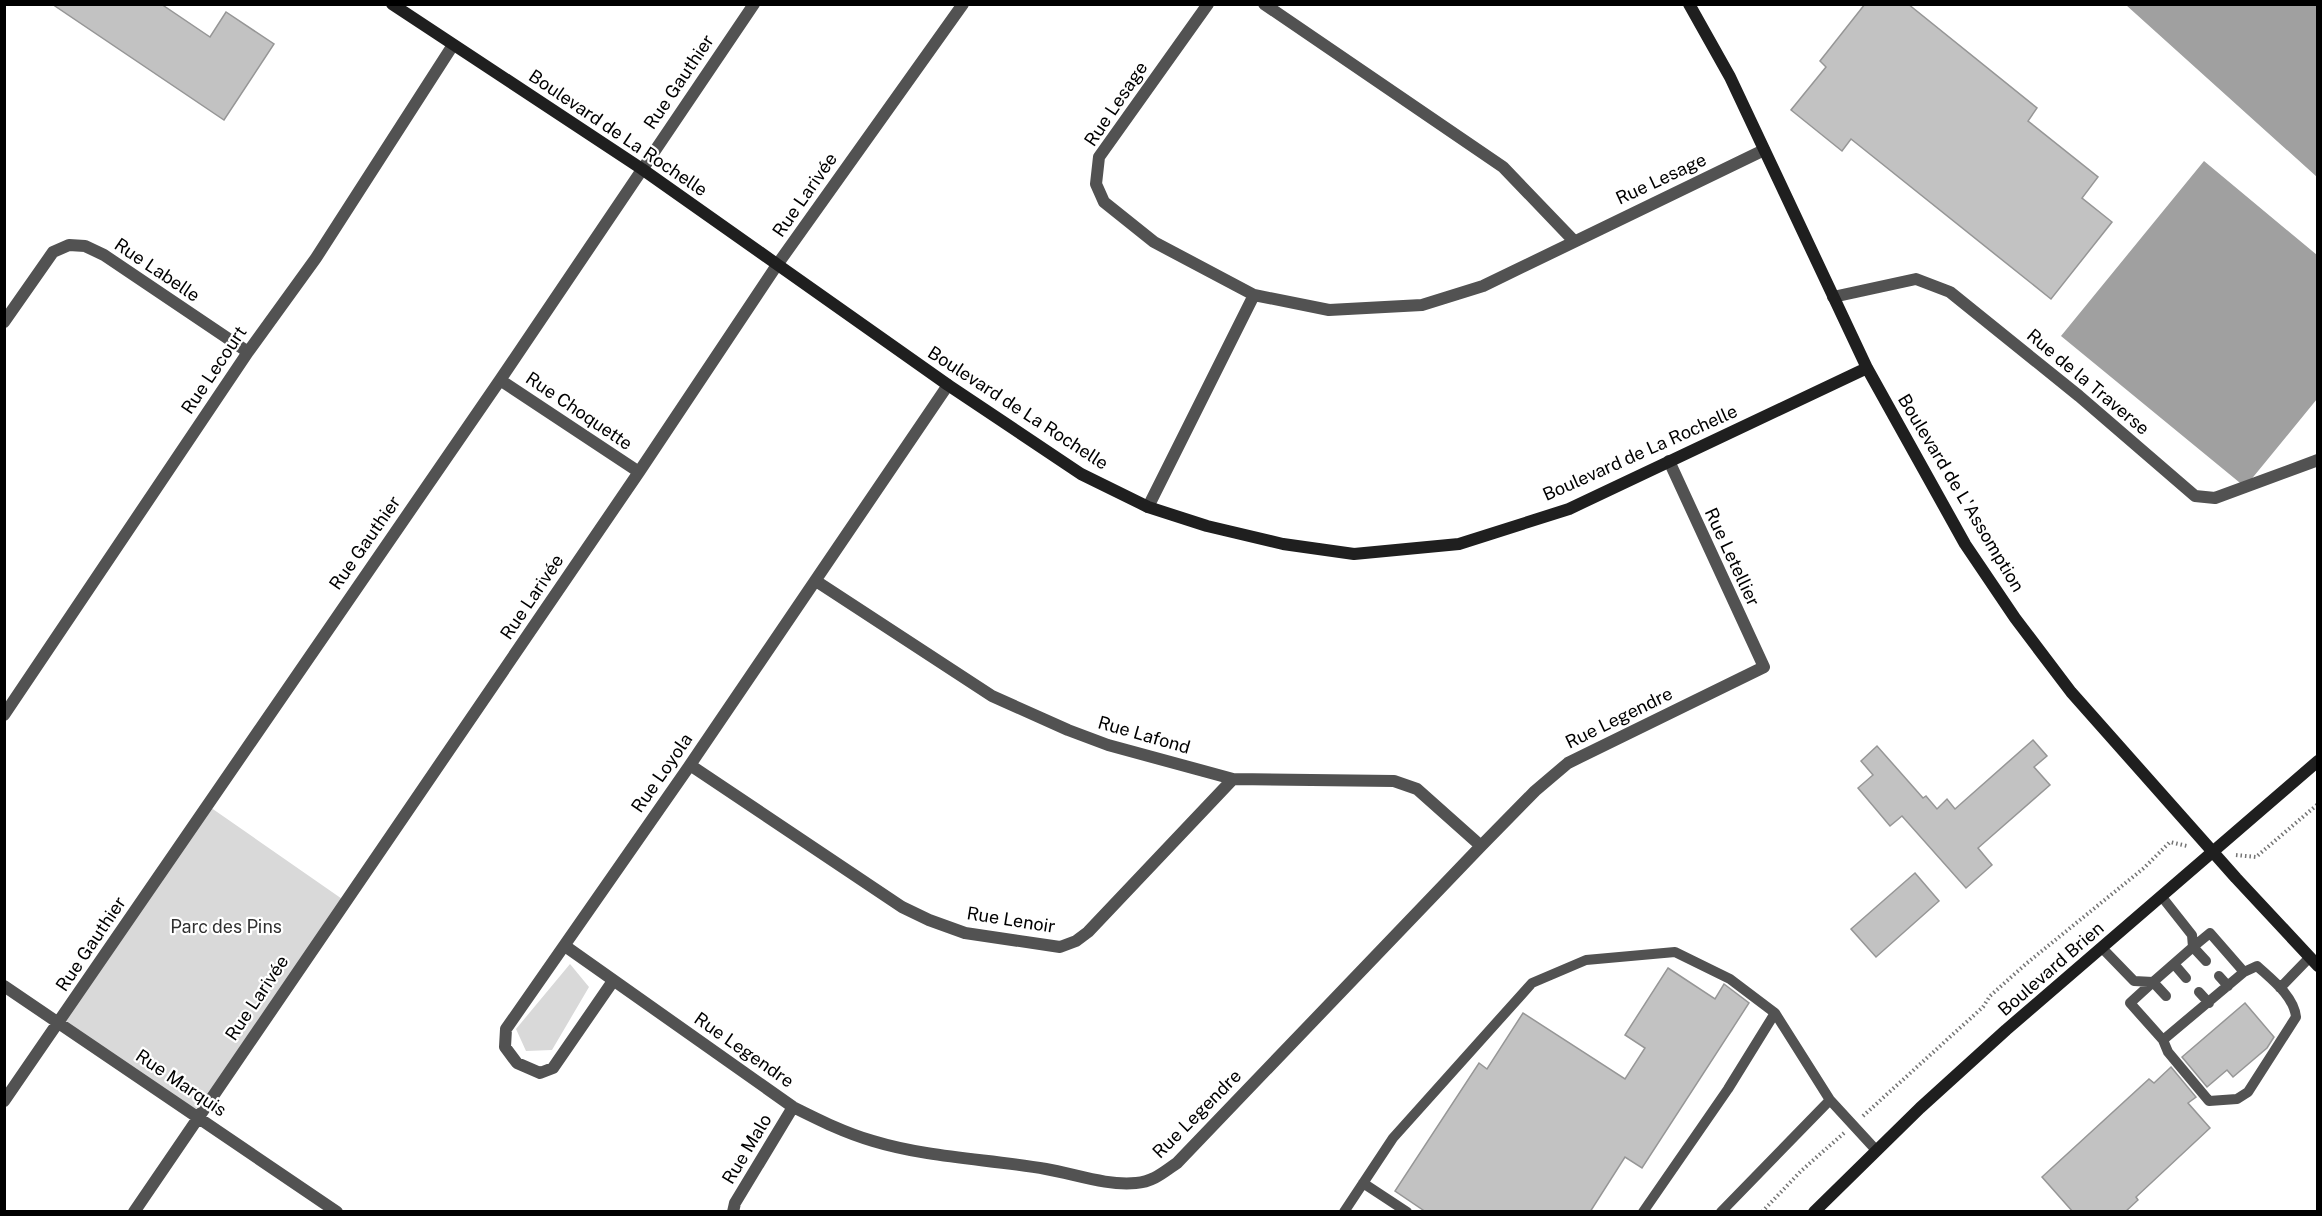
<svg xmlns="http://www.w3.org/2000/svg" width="2322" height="1216" viewBox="0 0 2322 1216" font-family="'Public Sans',sans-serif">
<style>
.green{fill:#d9d9d9}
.water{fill:#a0a0a0}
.building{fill:#c2c2c2;stroke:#969696;stroke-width:1.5}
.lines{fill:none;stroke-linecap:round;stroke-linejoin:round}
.path{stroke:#747474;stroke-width:4;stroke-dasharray:1.5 3;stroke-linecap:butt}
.lane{stroke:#525252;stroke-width:10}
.street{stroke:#525252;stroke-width:12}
.secondary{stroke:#1f1f1f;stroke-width:12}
.labels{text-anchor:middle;stroke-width:4.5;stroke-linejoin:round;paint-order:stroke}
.street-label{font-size:18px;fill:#000;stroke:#fff}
.park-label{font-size:18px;fill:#303030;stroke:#fff}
</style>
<rect width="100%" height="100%" fill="#fff"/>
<path class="green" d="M207,805l138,96 -147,215 -139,-92z
M570,964l19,23 -37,63 -26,1 -10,-22z"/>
<path class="water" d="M2126,5h191v172z
M2204,161l113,94v144l-72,88 -184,-151z"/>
<path class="building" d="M52,4h109l49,33 16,-25 48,32 -50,76z
M1865,4h43l129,104 -9,13 70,56 -16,21 30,24 -61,77 -200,-160 -9,12 -51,-41 35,-43 -6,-6z
M2033,740l14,16 -13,11 16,18 -72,63 14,17 -26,23 -64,-72 -12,10 -32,-38 15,-13 -12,-14 16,-15 46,52 3,-2 11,13 10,-10 8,10z
M1915,873l24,28 -63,56 -25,-28z
M1668,968l47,31 9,-15 25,19 -107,165 -17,-11 -35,55h-164l-31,-21 84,-128 8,6 36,-56 102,66 20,-31 -20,-13z
M2245,1003l29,34 -7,11 -34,29 -6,-7 -20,17 -25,-30z
M2171,1067l25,30 -8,6 22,25 -74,69 2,3 -13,12h-52l-31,-35 107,-98 5,4z"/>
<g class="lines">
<path class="path" d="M2236,855l20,2 62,-53
M1863,1116l120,-109 7,-11 37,-33 117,-95 26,-26 17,4
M1762,1212l39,-41 43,-38"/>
<path class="lane" d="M2102,948l32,33 19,1 40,-35 -1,-12 -30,-38
M2174,964l12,14
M2219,976l9,10
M2280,988l30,-31
M2199,992l10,11
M2166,996l-13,-14 -23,21 33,37 81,-68 -34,-39 -17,14 13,14
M2163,1040l5,12 41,49 28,-2 11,-7 48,-75c-2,-21 -25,-38 -39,-51l-13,6
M1363,1183l44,29
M1344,1212l49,-74 139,-155 54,-23 89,-8 55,27 45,34
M1643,1212l85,-123 47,-76 55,87 46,50
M1721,1212l109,-112"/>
<path class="street" d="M1208,4l-109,153 -3,27 8,18 50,40 100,53 75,15 93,-5 61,-19 281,-136
M1264,4l239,163 71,74
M1833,297l83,-18 34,13 129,104 116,100 20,2 103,-38
M4,322l49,-70 16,-7 16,1 19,9 144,97
M500,380l139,92
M1148,507l106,-212
M816,581l176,115 76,34 40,15 125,34 161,2 23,8 64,57
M4,715l244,-363 68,-94 137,-213
M690,765l212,142 27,13 36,13 95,14 16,-6 12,-9 145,-153
M565,946l228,161c26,13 52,26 80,34 56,17 116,18 173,28 29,5 61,17 90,14 17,-1 28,-11 41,-20l304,-317 54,-55 33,-28 196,-96 -95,-206
M613,981l-60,87 -13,5 -23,-10 -12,-16 1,-18 184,-264 258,-380
M4,986l333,226
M4,1101l496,-721 254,-376
M134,1212l505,-740 138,-207 186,-261
M733,1212l2,-9 58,-96"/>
<path class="secondary" d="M392,4l250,165 306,216 133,89 67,33 59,19 76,18 71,10 105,-10 110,-35 298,-141
M1689,4l41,73 137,291 98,176 50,74 56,74 165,186 82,88
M1814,1212l106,-104 86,-78 312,-269"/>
</g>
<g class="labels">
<g class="street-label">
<text transform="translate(679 82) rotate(-56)" y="6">Rue Gauthier</text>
<text transform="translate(1116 104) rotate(-56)" y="6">Rue Lesage</text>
<text transform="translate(618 133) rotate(34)" y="6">Boulevard de La Rochelle</text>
<text transform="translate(1661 179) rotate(-25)" y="6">Rue Lesage</text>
<text transform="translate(805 195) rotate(-55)" y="6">Rue Larivée</text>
<text transform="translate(157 270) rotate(34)" y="6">Rue Labelle</text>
<text transform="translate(214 370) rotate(-56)" y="6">Rue Lecourt</text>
<text transform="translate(2088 382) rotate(40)" y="6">Rue de la Traverse</text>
<text transform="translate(1018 408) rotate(33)" y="6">Boulevard de La Rochelle</text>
<text transform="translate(579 411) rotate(34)" y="6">Rue Choquette</text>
<text transform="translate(1640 453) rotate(-24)" y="6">Boulevard de La Rochelle</text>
<text transform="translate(1961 493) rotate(59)" y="6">Boulevard de L'Assomption</text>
<text transform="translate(365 543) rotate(-55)" y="6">Rue Gauthier</text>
<text transform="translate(1732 557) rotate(65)" y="6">Rue Letellier</text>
<text transform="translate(532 597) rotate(-56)" y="6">Rue Larivée</text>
<text transform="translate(1619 718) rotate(-26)" y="6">Rue Legendre</text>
<text transform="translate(1144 735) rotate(16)" y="6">Rue Lafond</text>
<text transform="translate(662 773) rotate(-55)" y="6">Rue Loyola</text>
<text transform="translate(1011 920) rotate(9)" y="6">Rue Lenoir</text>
<text transform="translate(91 944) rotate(-56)" y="6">Rue Gauthier</text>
<text transform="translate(2051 969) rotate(-41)" y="6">Boulevard Brien</text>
<text transform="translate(257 998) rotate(-56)" y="6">Rue Larivée</text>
<text transform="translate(744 1050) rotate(35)" y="6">Rue Legendre</text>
<text transform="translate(181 1083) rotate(34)" y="6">Rue Marquis</text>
<text transform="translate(1197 1114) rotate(-45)" y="6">Rue Legendre</text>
<text transform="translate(747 1149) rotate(-59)" y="6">Rue Malo</text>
</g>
<g class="park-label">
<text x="226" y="933">Parc des Pins</text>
</g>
</g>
<rect width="2322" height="1216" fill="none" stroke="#000000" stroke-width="12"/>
</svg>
